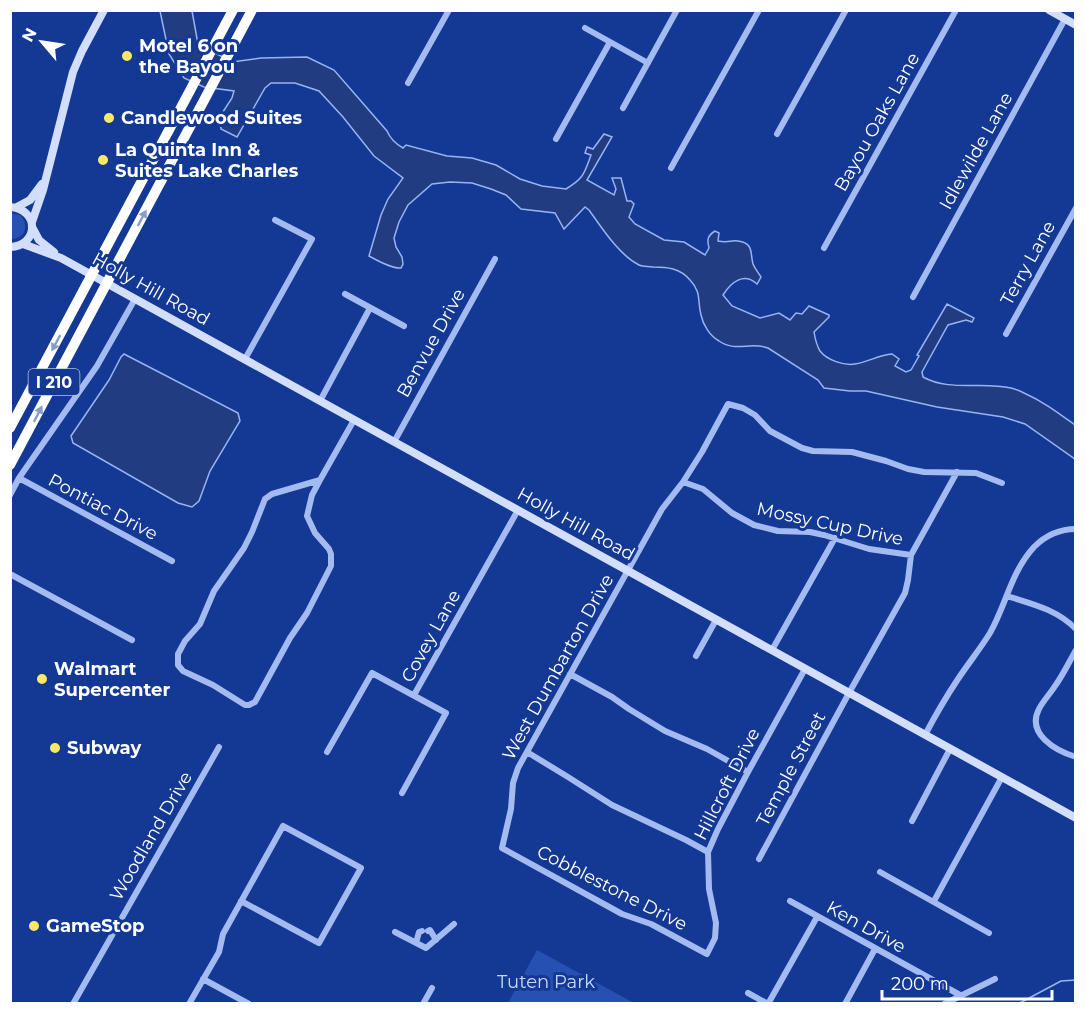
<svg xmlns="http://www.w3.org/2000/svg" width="1086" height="1014" viewBox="0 0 1086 1014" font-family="Montserrat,sans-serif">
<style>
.green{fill:#2651b3}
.water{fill:#213c81;stroke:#96b4f5;stroke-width:1.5}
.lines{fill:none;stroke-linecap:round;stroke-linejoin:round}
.stream{stroke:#96b4f5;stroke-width:1.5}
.street{stroke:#a4bbf2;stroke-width:6}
.secondary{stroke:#d2defc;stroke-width:8}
.highway{stroke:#fff;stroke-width:10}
.oneway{fill:#8a9cca}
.poi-dot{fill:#ffe964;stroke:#143994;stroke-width:2}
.labels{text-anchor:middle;stroke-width:6;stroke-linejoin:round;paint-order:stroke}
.shield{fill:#143994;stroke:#b8c4df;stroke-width:1.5}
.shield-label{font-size:16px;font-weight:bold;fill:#fff}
.poi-label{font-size:18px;font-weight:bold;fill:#fff;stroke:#143994;text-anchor:start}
.street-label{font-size:18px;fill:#fff;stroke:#143994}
.park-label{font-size:18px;fill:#cbdafc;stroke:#143994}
</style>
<rect width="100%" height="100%" fill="#143994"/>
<path class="green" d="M10,213l10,2c10,10 5,24 -9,24z
M537,950l97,53h-126z"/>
<path class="water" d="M160,11h32l6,33 34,18 29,-4 46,-1 27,13 53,61c3,7 9,13 16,17l3,-3 41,11 25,2 24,7 24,14 22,7 24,3c18,-11 18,-15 25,-34l-6,-2 2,-6 6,2 11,-15 8,3 -25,43 27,15 2,-6 -4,-11h9l6,23h4l3,3 -5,13 6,7 29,16 20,2 21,13 4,-7c-2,-8 -2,-12 6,-17l4,2 -1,8c11,2 12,-1 20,0 16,2 12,12 15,23 2,5 5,8 8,13l-4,7c-13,-12 -26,-2 -34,11l9,11 28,12 19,-5 11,7 6,-7 6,1 7,-8 20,9v2l-15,15c1,6 3,14 6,19 7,9 24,15 35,13 13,-2 24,-9 37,-10l7,5 -4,7 11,6 5,-2 8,-14 -2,-1 30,-51 27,14 -2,4 -6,-2 -18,5 -26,47 1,5c27,15 59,4 88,11 4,1 9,3 13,5 20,9 33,19 51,32v34l-50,-35 -22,-7 -66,-10 -71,-16h-16l-26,-3 -6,-8 -50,-32c-18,-7 -31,5 -49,-7 -9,-5 -16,-16 -18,-26 -4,-15 1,-22 -11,-35 -10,-12 -23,-13 -37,-13 -5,-1 -10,0 -14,-2 -20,-10 -37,-37 -50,-55l-4,-3 -21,22 -9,-16 -34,-4 -15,-14 -15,-6 -19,-6 -22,-1 -18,2 -24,21 -9,17 -5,16 2,9 6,10 1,7 -2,4c-9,1 -23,-7 -32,-12l12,-41 7,-16 15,-21 -29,-22 -31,-39 -24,-26 -24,-8h-24l-6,5 -28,49 -16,-8 -2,-11 13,-20 2,-7 -30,-4 -20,-9 -15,-24z
M124,354l114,59 2,8 -30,50 -11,30 -7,6 -14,-4 -105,-60 -2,-7 38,-56 12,-23z"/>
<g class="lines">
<path class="stream" d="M1018,1004l43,-23 15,-1"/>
<path class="street" d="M585,28l63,35
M408,83l41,-73
M623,108l54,-98
M777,134l69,-124
M556,139l54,-97
M671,168l88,-158
M824,248l132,-238
M345,294l59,32
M913,297l152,-278
M1006,334l70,-126
M245,359l67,-120 -37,-19
M320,401l50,-93
M394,442l101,-183
M19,478l153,83
M320,480l-8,15 -5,21 8,17 14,16 2,5v12l-24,47 -17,25 -35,64 -6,3h-4l-32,-20 -30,-14 -5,-6v-11l7,-13 15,-17 14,-33 30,-43 8,-16 13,-33 7,-5 48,-14 34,-60
M683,482l20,7 29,24 22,12 24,6 32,1 14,3 45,14 42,6
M10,495l9,-17 78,-112 38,-67
M10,574l122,66
M1007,596c25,8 49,13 69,33
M772,650l63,-112
M1076,650c-7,12 -13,25 -21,36 -5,8 -12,15 -16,23 -13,25 17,42 37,48
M696,656l20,-36
M805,669l-57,103 -30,57 -10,23 1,37 7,34 -1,15 -8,16 -56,-30 -29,-10 -120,-66 9,-39 2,-26 5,-15 144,-259 21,-27 19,-30 26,-48 15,4 12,7 15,16 32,17 11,3 39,1 34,9 22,8 16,3 52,1 26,10
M570,674l42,23 17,12 36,22 42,18 41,23
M414,695l104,-185
M925,735c10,-19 21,-38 33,-56 10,-15 22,-30 32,-46 16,-28 21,-61 44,-86 11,-11 26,-18 42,-18
M327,752l45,-79 74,40 -44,80
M527,752l41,25 44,28 74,35 22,12
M912,821l38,-72
M759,859l90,-166 56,-100 3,-13 3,-25 46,-83
M880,872l109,61
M790,901l170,94
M934,901l68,-124
M428,931l2,-1 6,10
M395,932l31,16 28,-24
M416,943l3,-11 3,-1
M203,979l46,25
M748,993l20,11
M73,1004l146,-257
M189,1004l30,-52 4,-18 60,-108 78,42 -42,75 -78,-42
M423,1004l9,-16
M768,1004l49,-87
M845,1004l30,-55
M944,1004l51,-25"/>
<path class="secondary" d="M1049,10l27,15
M10,207c30,2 29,39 0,40
M17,207l13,-7 12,-16
M32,222l11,-32 30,-118 9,-21 22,-41
M32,227l7,13 15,12
M23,244l38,14 1015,560"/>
<path class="highway" d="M10,428l223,-418
M10,465l242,-455"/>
</g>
<defs><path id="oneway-solid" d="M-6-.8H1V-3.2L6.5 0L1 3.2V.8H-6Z" transform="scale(1.5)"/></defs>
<g class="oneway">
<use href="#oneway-solid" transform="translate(142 218) rotate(-62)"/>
<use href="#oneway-solid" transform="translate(56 343) rotate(118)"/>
<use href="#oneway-solid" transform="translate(38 414) rotate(-63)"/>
</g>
<g class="poi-dot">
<circle cx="127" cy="56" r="6"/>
<circle cx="109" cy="118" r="6"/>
<circle cx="103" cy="160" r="6"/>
<circle cx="42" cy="679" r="6"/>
<circle cx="55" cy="748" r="6"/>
<circle cx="34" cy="926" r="6"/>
</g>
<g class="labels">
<rect class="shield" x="28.5" y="369" width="51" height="26" rx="4.5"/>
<g class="shield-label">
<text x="54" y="388">I 210</text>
</g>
<g class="poi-label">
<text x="139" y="52">Motel 6 on<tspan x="139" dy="21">the Bayou</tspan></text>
<text x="121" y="124">Candlewood Suites</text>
<text x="115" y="156">La Quinta Inn &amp;<tspan x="115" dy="21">Suites Lake Charles</tspan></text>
<text x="54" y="675">Walmart<tspan x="54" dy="21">Supercenter</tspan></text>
<text x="67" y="754">Subway</text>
<text x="46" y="932">GameStop</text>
</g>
<g class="street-label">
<text transform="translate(877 122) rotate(-61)" y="6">Bayou Oaks Lane</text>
<text transform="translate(976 151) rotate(-61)" y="6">Idlewilde Lane</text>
<text transform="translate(1028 263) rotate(-61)" y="6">Terry Lane</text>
<text transform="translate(151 289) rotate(29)" y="6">Holly Hill Road</text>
<text transform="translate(431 343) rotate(-61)" y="6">Benvue Drive</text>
<text transform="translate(103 507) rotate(28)" y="6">Pontiac Drive</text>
<text transform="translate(576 524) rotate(29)" y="6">Holly Hill Road</text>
<text transform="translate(830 524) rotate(12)" y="6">Mossy Cup Drive</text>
<text transform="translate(431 636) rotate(-61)" y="6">Covey Lane</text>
<text transform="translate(558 667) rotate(-61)" y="6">West Dumbarton Drive</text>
<text transform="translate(791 769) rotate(-62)" y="6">Temple Street</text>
<text transform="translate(727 784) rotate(-63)" y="6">Hillcroft Drive</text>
<text transform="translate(151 836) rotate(-60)" y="6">Woodland Drive</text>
<text transform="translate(612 888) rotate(27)" y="6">Cobblestone Drive</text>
<text transform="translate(866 927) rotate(29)" y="6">Ken Drive</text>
</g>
<g class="park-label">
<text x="546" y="988">Tuten Park</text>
</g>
</g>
<rect width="1086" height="1014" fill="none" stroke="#ffffff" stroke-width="24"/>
<g transform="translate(42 42) rotate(299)" stroke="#143994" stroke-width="4.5" paint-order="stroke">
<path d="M0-4.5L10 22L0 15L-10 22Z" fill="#ffffff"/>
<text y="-9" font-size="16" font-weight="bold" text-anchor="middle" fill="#ffffff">N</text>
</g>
<path d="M882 990v9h170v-9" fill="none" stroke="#ffffff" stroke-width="3"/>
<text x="891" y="990" font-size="18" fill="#ffffff" stroke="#143994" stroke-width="4.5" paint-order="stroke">200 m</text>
</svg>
